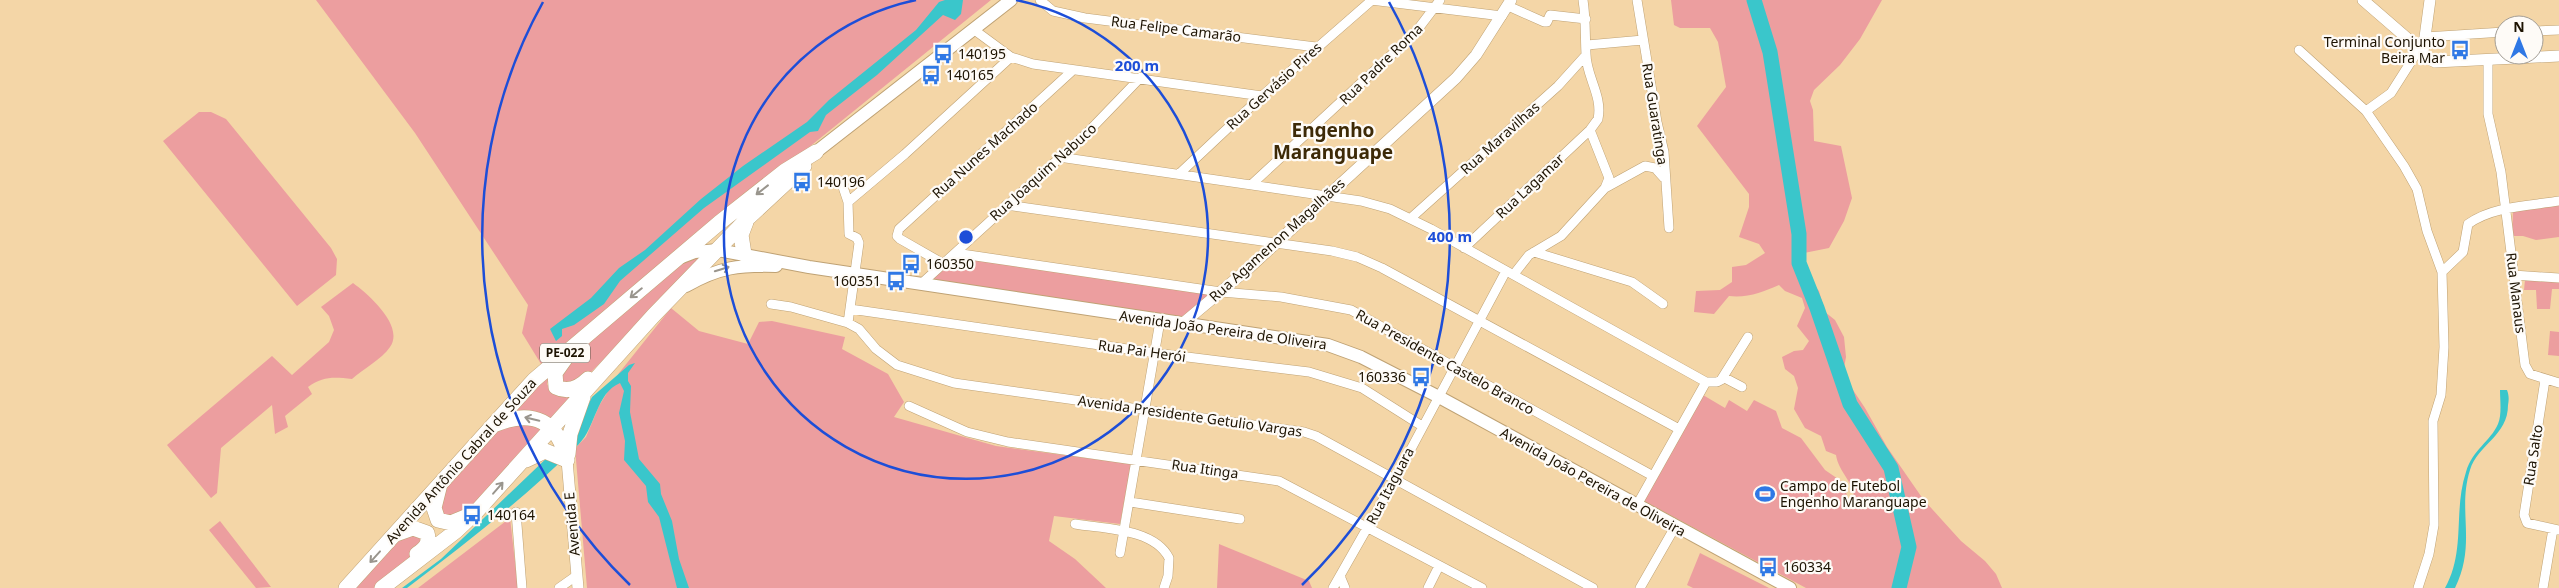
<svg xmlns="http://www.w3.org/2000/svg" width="2559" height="588" viewBox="0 0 2559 588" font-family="'Noto Sans',sans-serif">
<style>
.green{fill:#ec9e9f}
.water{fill:#3ac6cb}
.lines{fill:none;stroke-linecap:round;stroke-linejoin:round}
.river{stroke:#3ac6cb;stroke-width:15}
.street-casing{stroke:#bfa274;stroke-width:10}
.secondary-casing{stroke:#bfa274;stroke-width:12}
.primary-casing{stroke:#bfa274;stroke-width:14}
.highway-casing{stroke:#bfa274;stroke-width:16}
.street{stroke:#fff;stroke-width:9}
.secondary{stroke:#fff;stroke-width:11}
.primary{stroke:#fff;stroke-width:12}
.highway{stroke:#fff;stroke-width:15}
.oneway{stroke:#99958d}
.ring{fill:none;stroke:#1d4ed8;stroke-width:2.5}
.labels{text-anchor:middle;stroke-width:4.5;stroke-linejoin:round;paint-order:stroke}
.shield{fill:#fefbf7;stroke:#60594c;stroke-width:1}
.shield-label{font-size:12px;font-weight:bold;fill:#1d1302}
.street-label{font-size:14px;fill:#1d1302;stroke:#fefbf7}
.poi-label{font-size:14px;fill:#1d1302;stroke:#fefbf7;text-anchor:start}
.district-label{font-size:19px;font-weight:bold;fill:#3d2a07;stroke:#fefbf7}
.centre{fill:#1d4ed8;stroke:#fefbf7;stroke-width:2.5}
.ring-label{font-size:15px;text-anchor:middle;font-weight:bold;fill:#1d4ed8;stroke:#fefbf7;stroke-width:4.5;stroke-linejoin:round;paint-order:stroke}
</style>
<rect width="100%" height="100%" fill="#f4d6a7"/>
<path class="green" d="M316,0h675l-450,364 -19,-31 6,-28 -113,-172z
M1671,0h211l-22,39 -20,26 -26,25 -4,11 3,9 1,31 27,5 11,52 -8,23 -15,27 -25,5 4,25 11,13 6,21 10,8 9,17 2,20 -3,16 8,14 14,21 22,39 36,52 38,42 24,20 11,13 6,14h-196l-162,-87 59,-106 22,13 4,-8 18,11 7,-11 22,11 6,17 19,10 24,32 19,13 6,27c13,-22 -11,-34 -14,-55l-10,-4 -5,-15 -16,-8 -11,-19 4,-21 -4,-12 -9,-7 -3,-12 12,-6 9,-1 6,-9 -12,-15 8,-18 -3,-10 -17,-7 -6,-6c-16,7 -31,13 -50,11l-15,18 -20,-2 2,-21 24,-1 12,-8v-15l14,-2 19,-12 -6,-9 -20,-7 10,-30v-13l-52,-68 29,-39 -8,-45 -8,-14h-30l-6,-3z
M199,112h12l15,7 105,129 6,11 -1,16 -39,31 -134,-165z
M2559,204v33l-23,3 -13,-4h-11l1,-24z
M713,251l-128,127 -27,7 12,-28 106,-94z
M955,255l261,38 -34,31 -261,-40z
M2525,280l34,2v7h-7l-2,20h-13l-1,-19h-12z
M353,283c15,11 52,43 37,64 -8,12 -27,22 -38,32 -18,-2 -29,-3 -44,8l4,7 -27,22 3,11 -13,7 -3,-29 -51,43 -4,45 -6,5 -44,-53 105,-89 20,19 37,-33 5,-12 -5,-14 -8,-9z
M671,308l28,23 49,13 11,-22 13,-1 73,16 -3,12 46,25 16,28 -10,15 102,29 135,18 -11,60 -66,-8 -5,25 26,18 31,29h-519l-12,-140 11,-11 13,-31 20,-33z
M2550,331l9,1v24l-11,-1z
M551,369l-4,15 4,7 33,-5 -34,34 -24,-10 -16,3z
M507,422l39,5 -73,80 -30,13 -8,-15c21,-37 40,-56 72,-83z
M510,518l8,70h-100z
M220,521l51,66 -15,1 -47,-58z
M425,530l3,16 -44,42h-42l59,-55z
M1219,544l90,37 3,7h-95z
M1700,553l69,35h-76l-6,-3z"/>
<path class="water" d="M945,0h18l-2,14 -6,6 -12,-5 -66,60 -51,40 -8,16 -8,1 -106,76 -84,73 -16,23 -30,21 -12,4v7l-6,5 -6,-12 41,-31 28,-30 26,-18 56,-51 42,-33 64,-44 22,-22 87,-70 23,-28z
M635,363l-7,10v8l3,5 -1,26 9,47 21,25 1,10 11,27 7,38 10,29h-12l-18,-71 -11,-15 -2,-16 -22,-26 1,-19 -6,-28 5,-22 -4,-8c-24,10 -24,44 -41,61 -53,53 -113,99 -172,144h-5l39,-29 134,-128 17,-34 37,-32z
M2500,390h7c2,5 2,10 1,15 0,31 -30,39 -38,65 -13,41 7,73 -15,118h-10c21,-37 8,-77 21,-116 7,-23 24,-30 32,-48 4,-10 2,-23 2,-34z"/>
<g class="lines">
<path class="river" d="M1754,0l16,52 29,182v29l18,45 33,96 41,64 18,79 -10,41"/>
<defs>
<path id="street" d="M1040,0l13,11 32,7 231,29
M1371,0l131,16
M1637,0l20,122 7,30 5,76
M1508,6l36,16h3l3,-7 36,4
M973,29l38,28 22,7 229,32
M2534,31l25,-1
M2425,37l79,-5
M1587,45l56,-5
M2299,50l67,61 38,55 13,23 10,42 15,41 2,75 -3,48 -8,26 1,104 -5,29 -11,34
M2488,61v53l13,58 24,193 5,9 29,9
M2366,111l25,-18 28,-44
M1059,157l302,44 29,8 41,20 275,153h11l4,-2 27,-43
M1179,174l83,-78 110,-96
M841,181l7,21 1,32 8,4 2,5 -11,80
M1251,185l164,-152 25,-33
M1605,188l40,-22 10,2 9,10
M848,202l57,-48 106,-97
M1006,205l326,46 25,6 25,11 297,161
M1411,218l147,-132 28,-31
M1464,248l126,-118 8,-11c5,-23 -12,-43 -12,-65 -1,-18 0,-35 -3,-54
M1534,252l98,30 31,22
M955,253l266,39 60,5 70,13 302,166
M942,263l-42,-24 -3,-3 2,-7 173,-158
M2442,272l21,-20 5,-28c25,-18 61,-18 91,-23
M1514,274l15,-19 32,-19 44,-48 4,-10 -19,-48
M2513,275l46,3
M921,284l167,-152 53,-55
M771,304l20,3 57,16 11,6 17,20 21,16 57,18 350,49 12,4 277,152
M850,309l305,44 154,19 53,16 60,38
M1723,377l19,10
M2545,380l-21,135 3,8 32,7
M909,406l58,26 41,10 271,39 203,107
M1130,502l110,17
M1637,505l69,-123
M516,512l6,76
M1075,524c28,5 79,4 94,34l-1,18 -4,12
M1120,553l40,-232
M1340,576l5,12
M559,588l17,-12
M1333,588l62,-109 111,-208
M1428,588l11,-22
M1640,588l35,-61
M2543,588l10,-59"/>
<path id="secondary" d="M2363,0l60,52 2,5 10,5 124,-6
M2423,52l7,-52
M1182,324l67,-56 207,-190 20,-23 35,-55
M567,460l11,128"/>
<path id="primary" d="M816,152l195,-152
M682,257l13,-5 23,-2 91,17 519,78 33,12 78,40 351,191
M686,286c33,-19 53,-21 90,-20"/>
<path id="highway" d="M744,254l-3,-19 5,-13
M565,359l-10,14 1,14c12,6 23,1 32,-8
M496,424c37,-15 62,-3 71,36
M568,454l2,-20 13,-37
M526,460l19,-9 22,9
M439,488l-5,20 4,12 13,3 17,-7
M396,534l17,-6 14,5c3,10 -1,15 -10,21
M346,588l188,-208 185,-157 66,-52 31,-19
M382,588l74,-57 20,-19 177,-196 95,-98 56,-52"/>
</defs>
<use href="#street" class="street-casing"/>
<use href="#secondary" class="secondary-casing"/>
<use href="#primary" class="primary-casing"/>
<use href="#highway" class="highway-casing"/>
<use href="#street" class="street"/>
<use href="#secondary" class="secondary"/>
<use href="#primary" class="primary"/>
<use href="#highway" class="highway"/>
</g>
<defs><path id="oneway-shaft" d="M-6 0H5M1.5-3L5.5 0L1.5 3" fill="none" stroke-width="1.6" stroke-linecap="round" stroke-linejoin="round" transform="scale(1.25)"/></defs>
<g class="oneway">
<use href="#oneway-shaft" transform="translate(762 190) rotate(142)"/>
<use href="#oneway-shaft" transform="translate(722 269) rotate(-17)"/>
<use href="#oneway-shaft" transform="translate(636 293) rotate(141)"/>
<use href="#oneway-shaft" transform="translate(532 419) rotate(-167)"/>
<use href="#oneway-shaft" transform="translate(498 488) rotate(-49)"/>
<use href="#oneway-shaft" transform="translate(375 557) rotate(132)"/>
</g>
<g class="ring">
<path d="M1016 0A242 242 0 1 1 916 0"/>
<path d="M630 585A484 484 0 0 1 543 2M1389 2A484 484 0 0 1 1302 585"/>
</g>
<defs>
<symbol id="bus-bare" viewBox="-9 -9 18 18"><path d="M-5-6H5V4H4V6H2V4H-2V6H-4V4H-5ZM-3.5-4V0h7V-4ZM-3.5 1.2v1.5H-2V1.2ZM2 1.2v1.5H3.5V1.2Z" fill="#2f78e5" stroke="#fefbf7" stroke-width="2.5" paint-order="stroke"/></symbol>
<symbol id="stadium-bare" viewBox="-9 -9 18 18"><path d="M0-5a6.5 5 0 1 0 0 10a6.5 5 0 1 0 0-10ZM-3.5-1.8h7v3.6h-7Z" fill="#2f78e5" stroke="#fefbf7" stroke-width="2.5" paint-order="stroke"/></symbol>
</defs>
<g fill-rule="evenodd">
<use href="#bus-bare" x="2446" y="36" width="28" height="28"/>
<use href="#bus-bare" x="929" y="40" width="28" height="28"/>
<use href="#bus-bare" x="917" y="61" width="28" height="28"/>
<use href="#bus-bare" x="788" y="168" width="28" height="28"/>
<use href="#bus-bare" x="897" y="250" width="28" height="28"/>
<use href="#bus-bare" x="882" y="267" width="28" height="28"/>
<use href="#bus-bare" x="1407" y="363" width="28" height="28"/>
<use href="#stadium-bare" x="1751" y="480" width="28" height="28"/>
<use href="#bus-bare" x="458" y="501" width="28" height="28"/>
<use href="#bus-bare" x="1754" y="553" width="28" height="28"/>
</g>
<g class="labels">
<rect class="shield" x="540" y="343.5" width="50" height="19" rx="4"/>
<g class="shield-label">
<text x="565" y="357">PE-022</text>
</g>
<g class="street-label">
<text transform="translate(1176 29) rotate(7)" y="5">Rua Felipe Camarão</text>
<text transform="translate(1381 64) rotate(-44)" y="5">Rua Padre Roma</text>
<text transform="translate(1274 86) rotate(-42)" y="5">Rua Gervásio Pires</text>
<text transform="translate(1655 114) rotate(81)" y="5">Rua Guaratinga</text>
<text transform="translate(1500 138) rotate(-42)" y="5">Rua Maravilhas</text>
<text transform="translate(985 150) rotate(-42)" y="5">Rua Nunes Machado</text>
<text transform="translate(1043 172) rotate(-42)" y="5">Rua Joaquim Nabuco</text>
<text transform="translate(1530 186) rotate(-43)" y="5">Rua Lagamar</text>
<text transform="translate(1277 240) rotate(-42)" y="5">Rua Agamenon Magalhães</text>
<text transform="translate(2516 293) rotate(83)" y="5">Rua Manaus</text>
<text transform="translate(1223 330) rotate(8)" y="5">Avenida João Pereira de Oliveira</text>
<text transform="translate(1142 351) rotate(8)" y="5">Rua Pai Herói</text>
<text transform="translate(1445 362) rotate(29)" y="5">Rua Presidente Castelo Branco</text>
<text transform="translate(1190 416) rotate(8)" y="5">Avenida Presidente Getulio Vargas</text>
<text transform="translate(2533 455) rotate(-81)" y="5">Rua Salto</text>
<text transform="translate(461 461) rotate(-48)" y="5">Avenida Antônio Cabral de Souza</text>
<text transform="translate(1205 469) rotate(8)" y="5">Rua Itinga</text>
<text transform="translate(1593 482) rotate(29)" y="5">Avenida João Pereira de Oliveira</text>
<text transform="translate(1390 486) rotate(-62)" y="5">Rua Itaguara</text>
<text transform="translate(572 524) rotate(-95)" y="5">Avenida E</text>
</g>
<g class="poi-label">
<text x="2445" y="47" text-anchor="end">Terminal Conjunto<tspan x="2445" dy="16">Beira Mar</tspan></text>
<text x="958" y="59">140195</text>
<text x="946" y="80">140165</text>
<text x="817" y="187">140196</text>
<text x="926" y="269">160350</text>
<text x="881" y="286" text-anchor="end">160351</text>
<text x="1406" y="382" text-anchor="end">160336</text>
<text x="1780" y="491">Campo de Futebol<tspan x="1780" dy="16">Engenho Maranguape</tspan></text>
<text x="487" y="520">140164</text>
<text x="1783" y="572">160334</text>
</g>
<g class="district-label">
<text x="1333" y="137">Engenho<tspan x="1333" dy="22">Maranguape</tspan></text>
</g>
</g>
<circle cx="966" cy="237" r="8" class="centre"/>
<g class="ring-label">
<text x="1137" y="71">200 m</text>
<text x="1450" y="242">400 m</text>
</g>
<g transform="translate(2519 40)"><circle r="24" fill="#fefbf7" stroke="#a49e95"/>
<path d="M0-4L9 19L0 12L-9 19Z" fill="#2f78e5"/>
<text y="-8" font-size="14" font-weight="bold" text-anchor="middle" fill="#1d1302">N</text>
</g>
</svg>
